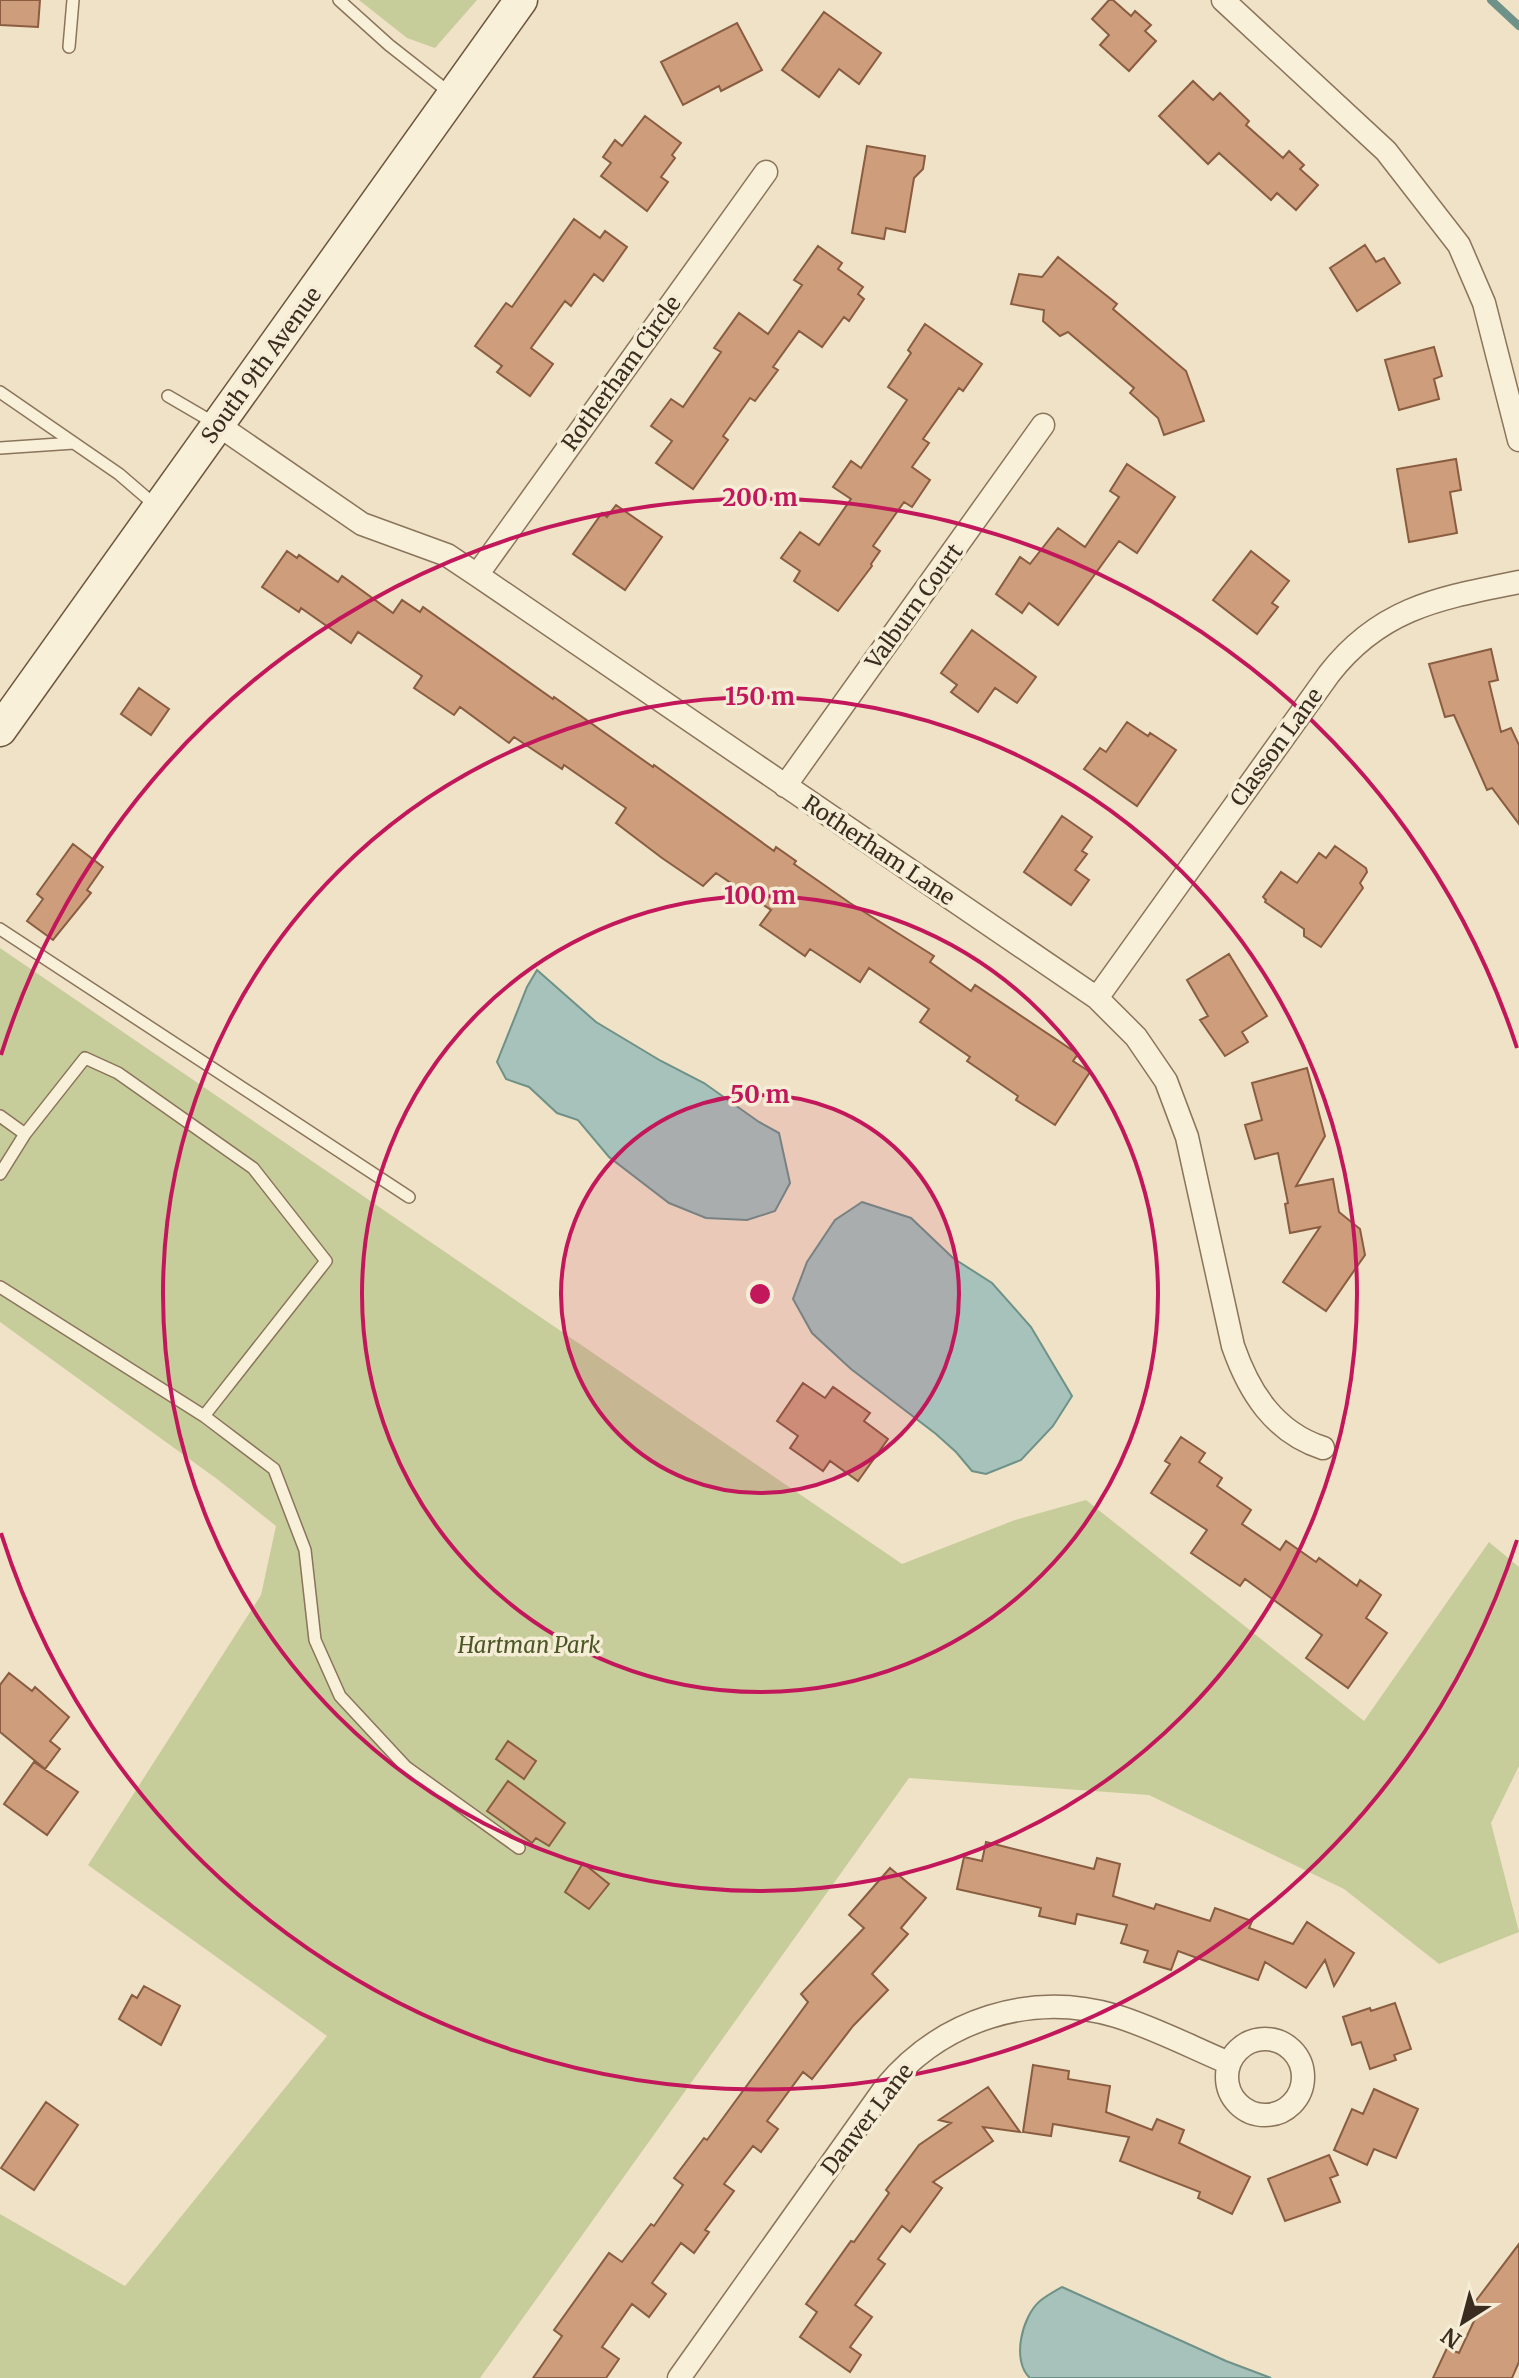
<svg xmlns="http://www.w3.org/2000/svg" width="1519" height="2378" viewBox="0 0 1519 2378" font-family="Merriweather,serif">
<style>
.green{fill:#c7cd9a}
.water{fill:#a7c2ba;stroke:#6e9188;stroke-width:2}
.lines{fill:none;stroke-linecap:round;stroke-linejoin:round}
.stream{stroke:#6e9188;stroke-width:8}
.building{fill:#cd9d7c;stroke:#8a5d41;stroke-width:2}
.lane-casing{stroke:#8a745b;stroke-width:14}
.street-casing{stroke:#8a745b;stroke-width:25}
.secondary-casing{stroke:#6c553f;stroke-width:35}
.lane{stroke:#f9f0da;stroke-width:11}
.street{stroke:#f9f0da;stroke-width:22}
.secondary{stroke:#f9f0da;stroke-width:32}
.ring{fill:none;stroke:#c2185b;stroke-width:4}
.labels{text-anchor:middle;stroke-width:7;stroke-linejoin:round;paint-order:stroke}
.street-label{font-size:22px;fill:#3a2c1f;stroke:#f6edd6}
.park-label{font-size:22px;font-style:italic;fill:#4b5726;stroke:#f6edd6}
.centre{fill:#c2185b;stroke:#f6edd6;stroke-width:4}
.ring-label{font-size:24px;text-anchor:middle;font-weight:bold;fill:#c2185b;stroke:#f6edd6;stroke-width:7;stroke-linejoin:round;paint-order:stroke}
</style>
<rect width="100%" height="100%" fill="#efe2c6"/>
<path class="green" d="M359,0h118l-42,48 -28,-10z
M0,948l902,616 113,-44 71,-20 278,221 125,-179 30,25v199l-28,57 28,109 -80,32 -95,-75 -195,-94 -240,-17 -429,600h-480v-164l125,72 202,-250 -239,-171 173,-270 15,-69 -59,-47 -217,-157z"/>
<path class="water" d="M537,970l59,52 65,39 43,22 55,39 20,11 11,50 -15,28 -28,9 -41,-2 -37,-15 -60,-46 -31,-37 -21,-7 -28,-26 -23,-8 -9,-17 30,-75z
M862,1202l49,16 42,40 39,25 39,44 41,69 -19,30 -32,34 -35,14 -14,-3 -16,-19 -20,-18 -85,-65 -39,-36 -19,-34 14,-37 28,-42z
M1062,2287l164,74 45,17h-241c-19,-17 -8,-62 10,-77 6,-5 15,-10 22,-14z"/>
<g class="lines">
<path class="stream" d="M1491,0l28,26"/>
</g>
<path class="building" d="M0,0h40l-2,27 -38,-2z
M1109,0h4l18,16 4,-5 16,14 -6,6 11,10 -27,30 -29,-26 9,-10 -17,-16z
M824,12l57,41 -22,31 -20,-15 -20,28 -37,-27z
M737,23l25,47 -41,21 -2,-5 -36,19 -22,-43z
M1193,81l20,19 7,-7 29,28 -3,4 37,33 6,-7 15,14 -4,4 18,16 -22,25 -19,-17 -6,7 -52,-47 -11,11 -49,-48z
M645,116l36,27 -9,12 3,3 -14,19 7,5 -21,29 -46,-35 10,-13 -8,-6 12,-17 7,6z
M867,146l58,10 -2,13 -9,9 -9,54 -19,-4 -2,11 -32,-6z
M574,219l26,19 5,-7 22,16 -24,34 -9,-7 -23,32 -6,-5 -34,47 22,16 -23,32 -33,-24 5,-6 -27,-20 31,-43 6,4z
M1365,245l11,17 8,-4 16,25 -43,28 -27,-43z
M818,246l24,17 -4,6 25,18 -5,7 6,5 -15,22 -5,-4 -22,30 -23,-16 -26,36 5,3 -23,31 -5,-3 -27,38 5,4 -35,49 -37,-26 16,-22 -21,-15 20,-27 12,8 38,-55 -7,-4 25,-35 29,21 34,-49 -8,-5z
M1058,257l59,47 -4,5 73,62 18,50 -40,14 -6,-17 -28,-25 4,-5 -66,-56 -8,4 -17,-15 1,-11 -33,-6 8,-30 23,3z
M925,324l57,40 -19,27 -4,-3 -36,51 6,4 -17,24 18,13 -18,27 -8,-5 -31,44 7,5 -9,13 1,2 -34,45 -44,-30 6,-10 -19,-13 19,-26 19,13 32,-46 -18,-12 18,-26 10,7 46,-68 -19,-13 23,-34 -3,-3z
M1434,347l8,29 -8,3 5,20 -40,11 -14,-50z
M1456,459l5,31 -11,2 7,41 -48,9 -12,-73z
M1127,464l48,33 -38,56 -18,-12 -61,84 -29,-22 -7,10 -26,-19 24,-37 10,7 28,-36 27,19 34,-50 -9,-6z
M616,505l46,32 -37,53 -52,-36 29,-41 5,4z
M287,551l10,7 2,-3 39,27 4,-6 51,37 9,-13 18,12 3,-5 130,92 1,-2 99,70 1,-2 120,86 2,-4 20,14 -2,3 56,39 84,53 -4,6 41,29 4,-6 103,69 -5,7 17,11 -35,53 -39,-25 2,-4 -51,-35 3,-4 -50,-35 9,-13 -60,-41 -9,14 -50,-33 -5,7 -45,-31 11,-15 -55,-37 -13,13 -41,-28 -46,-35 10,-15 -62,-43 -2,4 -48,-32 -5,6 -49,-36 -6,8 -40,-27 8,-12 -64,-44 -7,11 -50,-35 -2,4 -37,-25z
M1251,551l38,30 -17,22 6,4 -21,27 -44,-34z
M972,630l64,47 -19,26 -22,-15 -17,24 -27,-20 6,-7 -16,-12z
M1491,649l7,31 -9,2 12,50 10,-4 8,17v79l-27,-36 -5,2 -33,-75 -9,2 -16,-53z
M139,688l30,21 -18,26 -30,-21z
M1127,722l21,14 2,-3 26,17 -39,56 -53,-37 16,-21 6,4z
M1062,816l30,21 -10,14 5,3 -12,16 14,10 -18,25 -47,-33z
M73,844l30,23 -16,23 4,3 -38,47 -26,-19 16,-22 -6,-5z
M1335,846l31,22 1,4 -7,11 3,5 -42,59 -17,-11v-7l-39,-27 1,-2 -3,-3 18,-25 16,11 22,-30 7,5z
M1229,954l38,62 -25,16 6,10 -23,14 -25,-36 8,-4 -21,-36z
M1307,1068l18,68 -29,50 37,-7 6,33 21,17 5,26 -39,56 -43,-29 37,-55 -30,6 -5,-29 3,-1 -10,-50 -23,6 -10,-34 17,-5 -10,-37z
M803,1383l22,15 8,-11 37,26 -6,8 24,18 -30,42 -28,-20 -7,10 -33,-23 8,-12 -21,-15z
M1181,1437l24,16 -6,9 23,16 -5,8 34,24 -9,14 38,26 6,-9 30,21 3,-4 38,28 3,-6 21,15 -15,23 21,15 -39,55 -42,-30 16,-23 -77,-56 -5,7 -49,-33 16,-23 -56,-37 19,-29 -5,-3z
M9,1673l23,18 3,-4 34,30 -19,24 10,8 -15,20 -45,-37v-47z
M508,1741l28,20 -12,18 -28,-20z
M34,1762l44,30 -31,43 -43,-31z
M508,1781l57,42 -16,23 -13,-8 -4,5 -45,-32z
M986,1842l108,27 3,-11 23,6 -7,32 41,13 2,-5 54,17 5,-13 37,13 -3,7 44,16 14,-22 47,31 -20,33 -9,-26 -19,28 -41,-26 -7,18 -80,-29 -7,19 -27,-8 4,-11 -27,-8 6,-18 -50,-11 -2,10 -36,-8 2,-8 -84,-19 7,-32 18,4z
M583,1863l26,21 -20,25 -24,-17z
M890,1868l36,30 -25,30 7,6 -36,40 16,16 -35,36 -41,53 -9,-7 -36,49 11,8 -17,23 -8,-6 -29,38 10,7 -29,39 4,2 -15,21 -13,-10 -29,40 14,11 -17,23 -17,-13 -30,43 17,12 -13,19h-73l29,-42 -8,-6 55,-77 13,9 29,-38 3,2 29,-41 -9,-7 30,-40 3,2 101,-138 -7,-8 63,-66 -15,-13z
M144,1986l36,20 -19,39 -42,-26 13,-24 5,3z
M1395,2003l16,46 -17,6 2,5 -26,9 -9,-27 -9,3 -9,-28 27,-9 1,3z
M1033,2065l36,6 -1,8 42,7 -4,26 46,18 5,-11 27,11 -5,13 71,34 -18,37 -34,-16 2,-6 -80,-31 9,-24 -76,-13 -2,12 -28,-4z
M988,2087l32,45 -37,-5 10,14 -60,41 9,6 -32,44 -8,-6 -24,33 7,5 -30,41 17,12 -22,30 11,8 -11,17 -50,-35 17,-25 -11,-8 45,-63 3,1 35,-49 -3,-3 33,-45 32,-22 -12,-3z
M1374,2089l44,20 -22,49 -22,-9 -7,16 -33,-15 18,-41 11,5z
M46,2102l32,23 -44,65 -33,-22z
M1329,2155l9,20 -8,3 10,24 -55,19 -17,-42z
M1519,2244v118l-7,16h-79l14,-30 12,5 22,-47 -6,-4z"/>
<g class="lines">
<defs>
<path id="lane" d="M339,0l50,45 61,48
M69,47l4,-47
M0,392l119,82 36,31
M168,396l48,28
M0,448l74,-5
M0,929l409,268
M0,1116l25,18
M0,1174l25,-40 60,-76 33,15 135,95 73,93 -122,155 -204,-129
M204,1416l70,53 31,81 10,90 25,56 66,71 113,81"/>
<path id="street" d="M1223,0l163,151 73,94 25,58 35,137
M218,425l144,99 85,31 30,20 620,423 39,39 30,44 21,56 46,209c16,46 41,86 90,102
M477,575l289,-403
M785,786l258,-361
M1097,998l232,-324c52,-67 112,-76 190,-92
M1227 2077a38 38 0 1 1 76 0a38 38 0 1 1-76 0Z
M679,2378l206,-290c57,-69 146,-97 231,-72 39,12 77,32 113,47"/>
<path id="secondary" d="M0,730l521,-730"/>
</defs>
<use href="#lane" class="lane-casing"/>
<use href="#street" class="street-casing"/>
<use href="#secondary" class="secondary-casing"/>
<use href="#lane" class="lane"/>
<use href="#street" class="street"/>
<use href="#secondary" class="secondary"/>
</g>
<circle cx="760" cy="1294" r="199" fill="#c2185b" fill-opacity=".12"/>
<g class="ring">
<circle cx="760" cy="1294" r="199"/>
<circle cx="760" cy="1294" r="398"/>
<circle cx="760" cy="1294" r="597"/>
<path d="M1517 1540A796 796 0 0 1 1 1533M1 1055A796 796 0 0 1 1517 1048"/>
</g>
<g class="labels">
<g class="street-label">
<text transform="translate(261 365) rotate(-54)" y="8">South 9th Avenue</text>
<text transform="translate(621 373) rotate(-54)" y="8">Rotherham Circle</text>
<text transform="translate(914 606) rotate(-54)" y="8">Valburn Court</text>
<text transform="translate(1276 747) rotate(-54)" y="8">Classon Lane</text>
<text transform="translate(879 850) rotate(34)" y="8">Rotherham Lane</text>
<text transform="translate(867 2119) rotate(-52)" y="8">Danver Lane</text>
</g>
<g class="park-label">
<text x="529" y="1653">Hartman Park</text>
</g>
</g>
<circle cx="760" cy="1294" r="12" class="centre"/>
<g class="ring-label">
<text x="760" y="506">200 m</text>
<text x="760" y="705">150 m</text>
<text x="760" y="904">100 m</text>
<text x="760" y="1103">50 m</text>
</g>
<g transform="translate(1463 2322) rotate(216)" stroke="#f6edd6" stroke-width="6" paint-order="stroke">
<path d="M0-6L14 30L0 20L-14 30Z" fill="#3a2c1f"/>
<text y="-12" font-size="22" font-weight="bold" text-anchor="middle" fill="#3a2c1f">N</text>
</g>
</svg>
